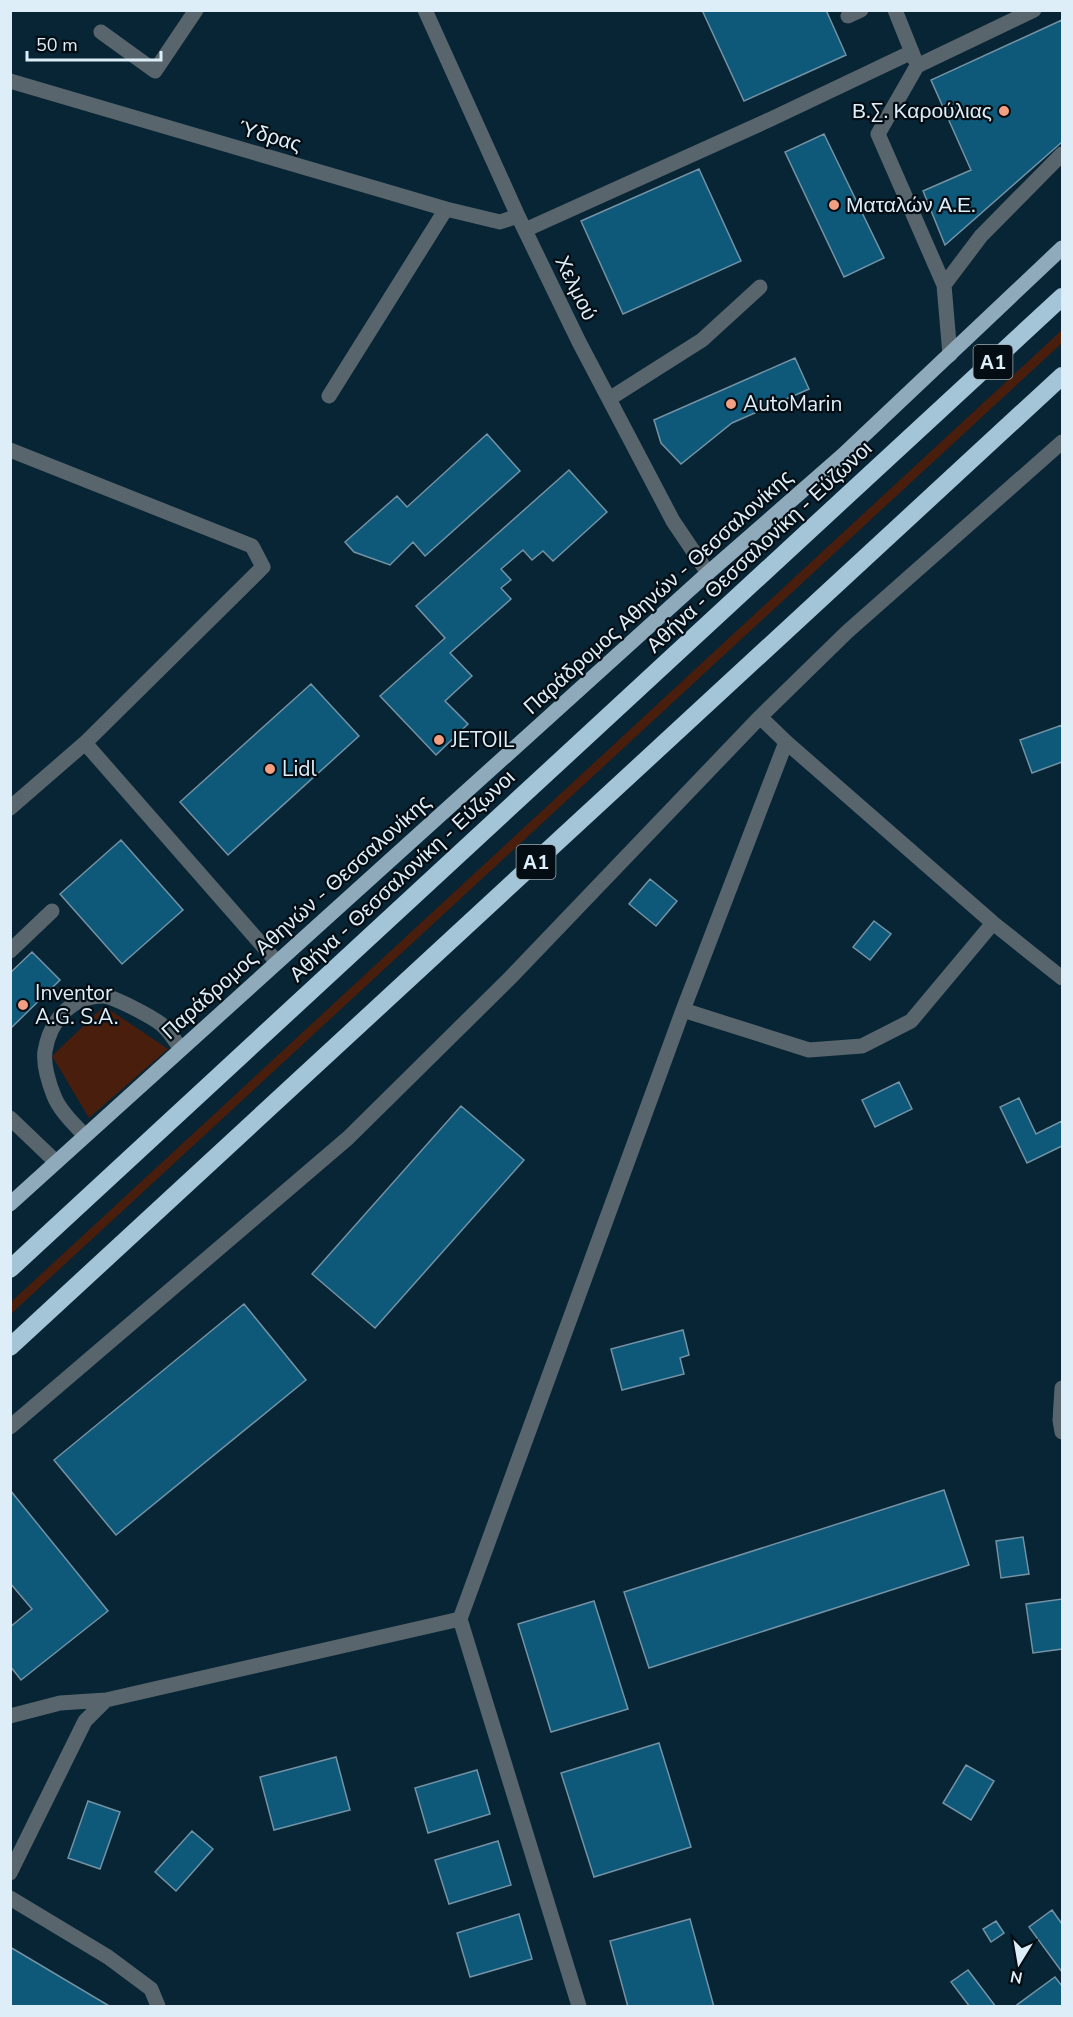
<svg xmlns="http://www.w3.org/2000/svg" width="1073" height="2017" viewBox="0 0 1073 2017" font-family="'Nunito Sans',sans-serif">
<style>
.green{fill:#491e0d}
.building{fill:#0e5879;stroke:#7392a5;stroke-width:1.5}
.lines{fill:none;stroke-linecap:round;stroke-linejoin:round}
.minor{stroke:#58656d;stroke-width:15}
.major{stroke:#8faaba;stroke-width:15}
.highway{stroke:#a4c5d8;stroke-width:18}
.poi-dot{fill:#f3a082;stroke:#030d13;stroke-width:2}
.labels{text-anchor:middle;stroke-width:4.5;stroke-linejoin:round;paint-order:stroke}
.shield{fill:#030d13;stroke:#9caab3;stroke-width:1.5}
.shield-label{font-size:20px;font-weight:bold;fill:#deeef8}
.poi-label{font-size:21px;fill:#deeef8;stroke:#030d13;text-anchor:start}
.street-label{font-size:21px;fill:#deeef8;stroke:#030d13}
</style>
<rect width="100%" height="100%" fill="#072534"/>
<path class="green" d="M1062,330v13l-1051,971v-12z
M104,1006l64,43 -79,69 -37,-62z"/>
<path class="building" d="M702,10h124l20,45 -102,46z
M1062,20v122l-117,103 -22,-54 48,-21 -40,-90z
M824,134l60,124 -40,19 -59,-125z
M699,169l42,92 -118,53 -42,-93z
M795,358l14,31 -77,34 -51,41 -20,-21 -7,-23z
M487,434l33,37 -95,85 -12,-14 -23,23 -36,-13 -9,-10 52,-46 10,11z
M569,470l38,42 -54,49 -10,-10 -11,9 -9,-10 -22,19 10,11 -10,8 10,11 -61,54 22,23 -27,25 23,23 -32,31 -56,-59 65,-58 -29,-32z
M311,684l48,52 -131,119 -48,-53z
M1062,725v37l-30,11 -12,-33z
M121,840l62,70 -61,54 -62,-70z
M650,879l27,22 -21,25 -27,-22z
M874,921l17,13 -21,26 -17,-13z
M32,952l28,28 -50,49v-56z
M899,1082l13,27 -37,18 -13,-27z
M1019,1098l17,36 26,-13v25l-35,17 -27,-56z
M461,1106l63,54 -149,168 -63,-54z
M244,1304l62,76 -190,155 -62,-75z
M683,1330l6,25 -9,3 4,16 -62,16 -11,-41z
M10,1490l98,121 -87,69 -11,-14v-39l22,-18 -22,-26z
M944,1490l25,75 -320,103 -25,-76z
M1023,1537l6,37 -28,4 -5,-37z
M1062,1599v50l-29,4 -7,-49z
M594,1601l34,108 -77,23 -33,-108z
M659,1743l32,104 -97,30 -33,-104z
M336,1757l14,53 -76,20 -14,-53z
M966,1765l28,16 -23,39 -28,-17z
M477,1770l13,44 -62,19 -13,-45z
M88,1801l32,11 -20,57 -32,-11z
M192,1831l21,18 -37,42 -21,-19z
M498,1841l13,44 -62,19 -14,-44z
M1052,1910l10,14v48l-33,-45z
M519,1914l13,45 -62,18 -13,-44z
M690,1919l24,88h-86l-18,-66z
M996,1921l8,12 -13,9 -8,-13z
M10,1947l101,60h-101z
M968,1970l28,37h-26l-19,-25z
M1055,1977l7,9v21h-48z"/>
<g class="lines">
<path class="minor" d="M425,10l93,206 61,126 94,179 35,52
M895,10l20,50
M848,16l13,-6
M101,32l54,39 41,-61
M10,81l436,128 54,13 18,-6
M525,230l246,-111 141,-67
M944,285l37,-49 81,-82
M950,355l-6,-70 -66,-151 39,-68 117,-56
M329,396l117,-187
M609,399l93,-59 58,-53
M1062,442l-215,190 -87,85 26,25 207,181 69,55
M10,450l242,96 11,21 -178,176 -75,65
M85,743l192,219
M10,951l42,-40
M683,1010l126,40 53,-4 49,-25 82,-98
M10,1118l46,44
M85,1136c-11,-12 -25,-25 -31,-40 -5,-12 -11,-32 -9,-45 5,-30 26,-55 58,-55 10,0 49,21 58,28 8,6 14,17 20,25
M1062,1388l-2,32 2,12
M10,1427l338,-289 162,-160 250,-261
M460,1619l119,387
M10,1716l50,-13 46,-3
M10,1873l75,-152 21,-21 354,-81 223,-609 103,-268
M10,1898l98,59 43,32 7,17"/>
<path class="major" d="M10,1204l698,-631 134,-117 220,-208"/>
<path class="highway" d="M10,1269l1052,-972
M10,1347l1052,-971"/>
</g>
<g class="poi-dot">
<circle cx="1004" cy="111" r="6"/>
<circle cx="834" cy="205" r="6"/>
<circle cx="731" cy="404" r="6"/>
<circle cx="439" cy="740" r="6"/>
<circle cx="270" cy="769" r="6"/>
<circle cx="23" cy="1005" r="6"/>
</g>
<g class="labels">
<g class="shield">
<rect x="973.5" y="345" width="39" height="34" rx="4.5"/>
<rect x="516.5" y="845" width="39" height="34" rx="4.5"/>
</g>
<g class="shield-label">
<text x="993" y="369">Α1</text>
<text x="536" y="869">Α1</text>
</g>
<g class="poi-label">
<text x="992" y="118" text-anchor="end">Β.Σ. Καρούλιας</text>
<text x="846" y="212">Ματαλών Α.Ε.</text>
<text x="743" y="411">AutoMarin</text>
<text x="451" y="747">JETOIL</text>
<text x="282" y="776">Lidl</text>
<text x="35" y="1000">Inventor<tspan x="35" dy="24">A.G. S.A.</tspan></text>
</g>
<g class="street-label">
<text transform="translate(270 136) rotate(16)" y="7">Ύδρας</text>
<text transform="translate(576 288) rotate(64)" y="7">Χελμού</text>
<text transform="translate(759 547) rotate(-43)" y="7">Αθήνα - Θεσσαλονίκη - Εύζωνοι</text>
<text transform="translate(658 592) rotate(-42)" y="7">Παράδρομος Αθηνών - Θεσσαλονίκης</text>
<text transform="translate(402 876) rotate(-43)" y="7">Αθήνα - Θεσσαλονίκη - Εύζωνοι</text>
<text transform="translate(296 917) rotate(-42)" y="7">Παράδρομος Αθηνών - Θεσσαλονίκης</text>
</g>
</g>
<rect width="1073" height="2017" fill="none" stroke="#deeef8" stroke-width="24"/>
<g transform="translate(1019 1963) rotate(191)" stroke="#030d13" stroke-width="4.5" paint-order="stroke">
<path d="M0-4.5L10 22L0 15L-10 22Z" fill="#deeef8"/>
<text y="-9" font-size="16" font-weight="bold" text-anchor="middle" fill="#deeef8">N</text>
</g>
<path d="M27 51v9h134v-9" fill="none" stroke="#deeef8" stroke-width="3"/>
<text x="36" y="51" font-size="18" fill="#deeef8" stroke="#030d13" stroke-width="4.5" paint-order="stroke">50 m</text>
</svg>
